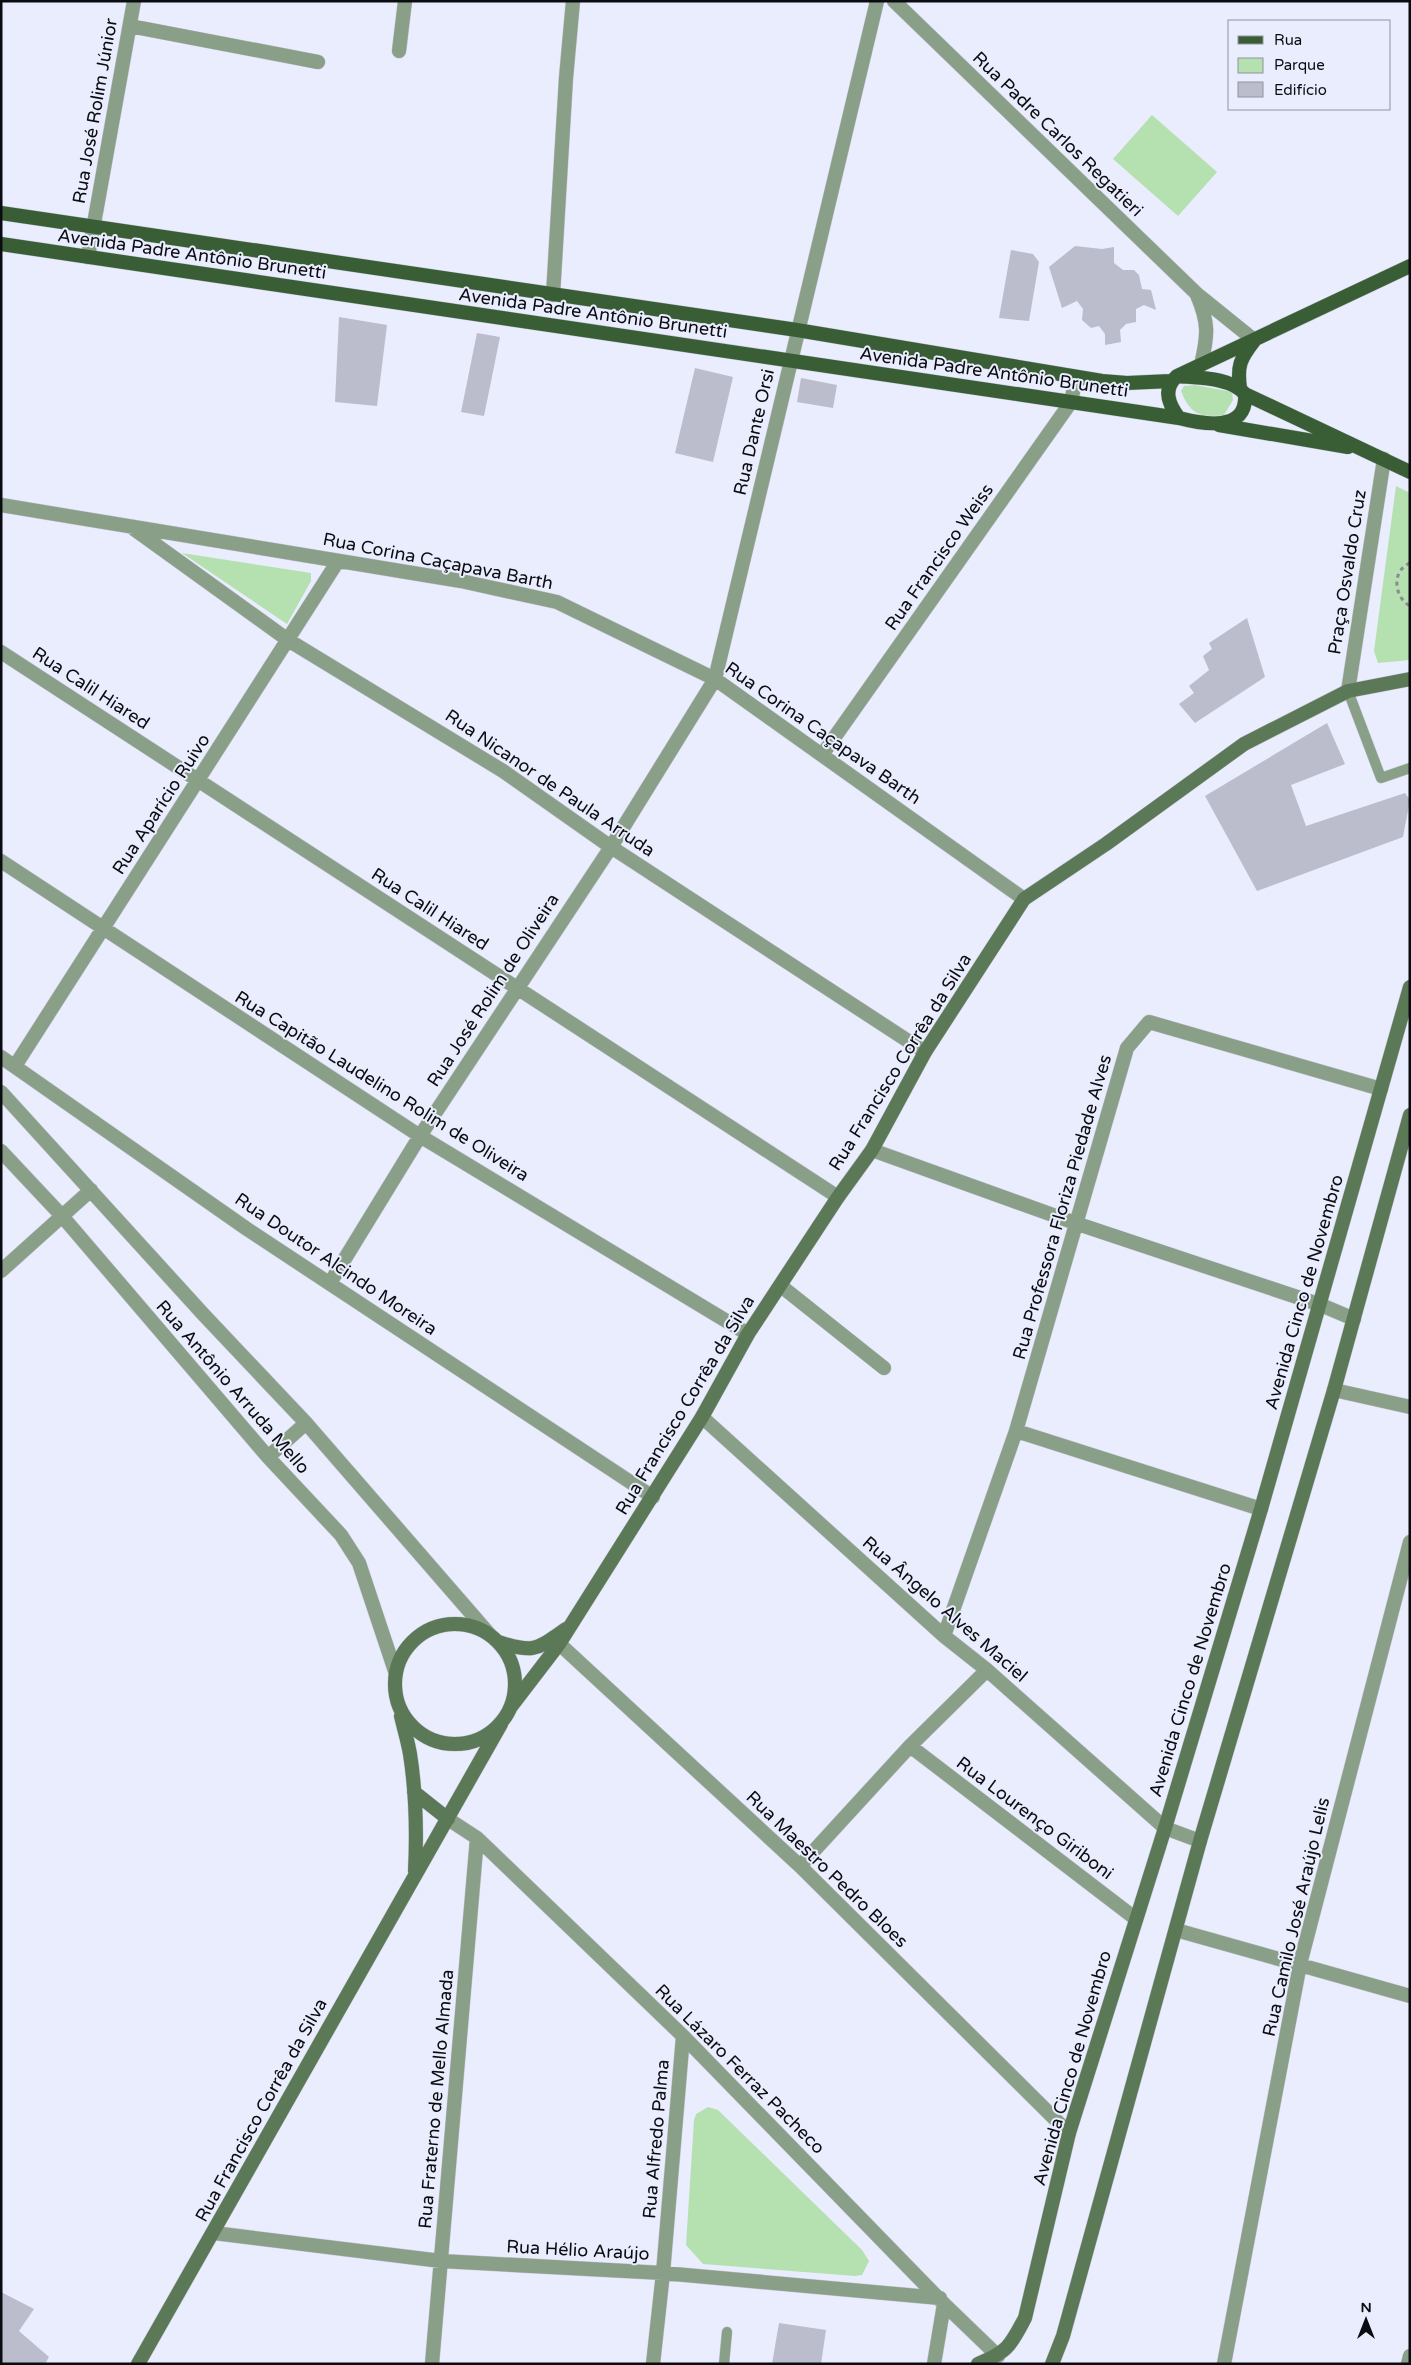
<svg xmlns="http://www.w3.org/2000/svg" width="1411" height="2365" viewBox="0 0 1411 2365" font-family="'Varela Round',sans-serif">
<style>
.green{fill:#b5e0af}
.building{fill:#bbbdcd}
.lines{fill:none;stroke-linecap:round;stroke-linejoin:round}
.service-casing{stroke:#c6c9d7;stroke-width:11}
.minor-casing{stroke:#c6c9d7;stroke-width:15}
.secondary-casing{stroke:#c6c9d7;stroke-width:15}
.primary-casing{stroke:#c6c9d7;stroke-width:15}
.path{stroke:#898b96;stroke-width:3;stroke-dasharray:4 4;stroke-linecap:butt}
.service{stroke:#8a9f88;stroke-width:10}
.minor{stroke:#8a9f88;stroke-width:14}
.secondary{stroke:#5b7857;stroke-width:14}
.primary{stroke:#395d35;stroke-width:14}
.labels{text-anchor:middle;stroke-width:4;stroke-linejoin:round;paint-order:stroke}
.street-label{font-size:18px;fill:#0b0c11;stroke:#eaedfd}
</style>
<rect width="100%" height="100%" fill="#eaedfd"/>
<path class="green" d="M1152,115l65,57 -39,44 -65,-57z
M1195,385l37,7 1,8 -9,15c-24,3 -34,-1 -43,-24l3,-5z
M1396,486l14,7v167l-32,3 -4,-12z
M182,553l129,20v8l-24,43z
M708,2107l10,3 144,140 7,11 -7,14 -7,1 -152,-12 -17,-19 8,-125 2,-6z"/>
<path class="building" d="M1075,246l27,3 12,-2v16l9,7h11l5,5 3,14 9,1 5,20 -12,-5 -8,4v13l-10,2 -6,6 1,12 -16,3v-11l-6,-8 -8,2 -9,-8 1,-11 -6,-8 -15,7 -13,-41z
M1011,250l22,4 6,8 -10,59 -30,-3z
M339,317l48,8 -10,81 -42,-4z
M477,333l23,4 -16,79 -23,-4z
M695,368l38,9 -20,85 -38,-9z
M801,378l36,7 -4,23 -36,-6z
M1247,618l18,59 -70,46 -16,-19 15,-11 -5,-7 20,-16 -6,-14 9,-7 -3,-6z
M1327,723l18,41 -54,21 15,41 99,-33 5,7 -7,37 -146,54 -52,-95z
M1,2292l33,17 -15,22 30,26 -4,7h-44z
M779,2323l47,7 -5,34h-49z"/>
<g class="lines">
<defs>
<path id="service" d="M1348,691l33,87 29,-10
M724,2364l3,-32"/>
<path id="minor" d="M894,1l303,293 57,46
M130,26l188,36
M399,51l6,-50
M88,257l46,-256
M553,295l13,-217 7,-77
M1197,295c12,28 11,40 4,70
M1,505l460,76 96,21 158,77 309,220
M134,529l154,111 215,131 108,76 314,205
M1,652l837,545
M1348,691l36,-232
M822,755l249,-353 5,-25
M1,861l419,275 328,198
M1,1057l246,172 406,268
M15,1066l323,-505
M1,1092l202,222 103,109 184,212
M872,1150l206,74 243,81 33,14
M1,1151l61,65 206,241 73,78 18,28 36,108
M1,1271l90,-81
M330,1283l90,-147 191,-289 104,-168 162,-678
M781,1286l103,82
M1334,1390l76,17
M702,1417l242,219 43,34 178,158 35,13
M1016,1431l245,78
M268,1457l38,-34
M944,1636l72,-205 111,-383 22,-26 232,67
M553,1638l247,228 269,267
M910,1746l226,173
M448,1819l29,19 206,198 261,268 54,52
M800,1866l110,-120 77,-76
M1176,1930l234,66
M214,2233l227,28 222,12 277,25
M432,2364l45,-526
M653,2364l10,-91 20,-237
M934,2364l10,-60
M1224,2364l76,-400 110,-422
M1408,2364l2,-8"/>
<path id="secondary" d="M395 1684a60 60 0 1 1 120 0a60 60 0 1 1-120 0Z
M499,1642c35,12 38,7 67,-13
M510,1708l49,-64 143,-227 46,-83 90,-137 34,-47 53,-98 99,-153 82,-55 138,-100 104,-53 62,-12
M401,1716c3,13 7,26 9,38 6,39 7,78 5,117
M414,1792l34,27
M138,2364l363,-640
M978,2364c31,-13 32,-18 47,-46l44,-185 96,-305 96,-319 149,-522
M1052,2364l11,-28 137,-495 134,-451 76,-275"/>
<path id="primary" d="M1,213l796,117 305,51 25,2 44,-2
M1,244l1178,174
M1177,376l233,-110
M1177,376c20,2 54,1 68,18 3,39 -43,30 -66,24 -10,-13 -17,-29 -2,-42z
M1240,388c-3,-22 0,-29 14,-47
M1245,394l165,78
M1219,425l129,22"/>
</defs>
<use href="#service" class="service-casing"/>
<use href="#minor" class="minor-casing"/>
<use href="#secondary" class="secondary-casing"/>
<use href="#primary" class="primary-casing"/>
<path class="path" d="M1410,563c-19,8 -16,34 0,43"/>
<use href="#service" class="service"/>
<use href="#minor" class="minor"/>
<use href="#secondary" class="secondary"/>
<use href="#primary" class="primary"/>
</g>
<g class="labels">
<g class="street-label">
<text transform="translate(95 111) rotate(-80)" y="6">Rua José Rolim Júnior</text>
<text transform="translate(1058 134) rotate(44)" y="6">Rua Padre Carlos Regatieri</text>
<text transform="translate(192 254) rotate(8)" y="6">Avenida Padre Antônio Brunetti</text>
<text transform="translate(593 313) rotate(8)" y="6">Avenida Padre Antônio Brunetti</text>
<text transform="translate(994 372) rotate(8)" y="6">Avenida Padre Antônio Brunetti</text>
<text transform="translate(754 432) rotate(-77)" y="6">Rua Dante Orsi</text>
<text transform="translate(939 557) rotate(-55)" y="6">Rua Francisco Weiss</text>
<text transform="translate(438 561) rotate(11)" y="6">Rua Corina Caçapava Barth</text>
<text transform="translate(1347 572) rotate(-81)" y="6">Praça Osvaldo Cruz</text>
<text transform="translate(91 688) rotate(33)" y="6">Rua Calil Hiared</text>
<text transform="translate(823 733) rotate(35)" y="6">Rua Corina Caçapava Barth</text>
<text transform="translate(550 783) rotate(34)" y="6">Rua Nicanor de Paula Arruda</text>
<text transform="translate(161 804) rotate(-57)" y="6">Rua Aparício Ruivo</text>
<text transform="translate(430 909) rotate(33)" y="6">Rua Calil Hiared</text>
<text transform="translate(493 990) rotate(-57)" y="6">Rua José Rolim de Oliveira</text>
<text transform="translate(900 1062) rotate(-58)" y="6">Rua Francisco Corrêa da Silva</text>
<text transform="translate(382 1086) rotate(32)" y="6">Rua Capitão Laudelino Rolim de Oliveira</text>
<text transform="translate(1062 1207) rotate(-74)" y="6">Rua Professora Floriza Piedade Alves</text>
<text transform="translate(336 1264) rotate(34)" y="6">Rua Doutor Alcindo Moreira</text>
<text transform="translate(1304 1292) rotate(-74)" y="6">Avenida Cinco de Novembro</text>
<text transform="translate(233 1387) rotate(49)" y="6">Rua Antônio Arruda Mello</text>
<text transform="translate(685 1405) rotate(-59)" y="6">Rua Francisco Corrêa da Silva</text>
<text transform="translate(945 1609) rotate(41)" y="6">Rua Ângelo Alves Maciel</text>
<text transform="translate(1190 1680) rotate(-73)" y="6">Avenida Cinco de Novembro</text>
<text transform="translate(1035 1818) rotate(37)" y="6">Rua Lourenço Giriboni</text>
<text transform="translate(827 1869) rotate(44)" y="6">Rua Maestro Pedro Bloes</text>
<text transform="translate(1296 1917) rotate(-77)" y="6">Rua Camilo José Araújo Lelis</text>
<text transform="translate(1072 2068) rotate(-74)" y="6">Avenida Cinco de Novembro</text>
<text transform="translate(740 2069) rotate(45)" y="6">Rua Lázaro Ferraz Pacheco</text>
<text transform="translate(436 2099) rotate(-85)" y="6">Rua Fraterno de Mello Almada</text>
<text transform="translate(261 2110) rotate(-61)" y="6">Rua Francisco Corrêa da Silva</text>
<text transform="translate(656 2139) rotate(-85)" y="6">Rua Alfredo Palma</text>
<text transform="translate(578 2250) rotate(3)" y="6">Rua Hélio Araújo</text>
</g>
</g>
<rect width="1411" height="2365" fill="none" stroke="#0b0c11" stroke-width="5"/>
<rect x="1228" y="20" width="162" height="90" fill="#eaedfd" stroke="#91939f"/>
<rect x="1238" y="36" width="25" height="8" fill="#395d35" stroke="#91939f"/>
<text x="1274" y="45" font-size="15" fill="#0b0c11">Rua</text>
<rect x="1238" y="58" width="25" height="15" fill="#b5e0af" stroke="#91939f"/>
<text x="1274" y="70" font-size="15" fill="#0b0c11">Parque</text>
<rect x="1238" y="82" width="25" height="15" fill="#bbbdcd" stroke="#91939f"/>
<text x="1274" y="95" font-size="15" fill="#0b0c11">Edifício</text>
<g transform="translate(1366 2320)" stroke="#eaedfd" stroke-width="4" paint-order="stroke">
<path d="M0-4L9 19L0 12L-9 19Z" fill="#0b0c11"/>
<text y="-8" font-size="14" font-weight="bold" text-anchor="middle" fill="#0b0c11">N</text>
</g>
</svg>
